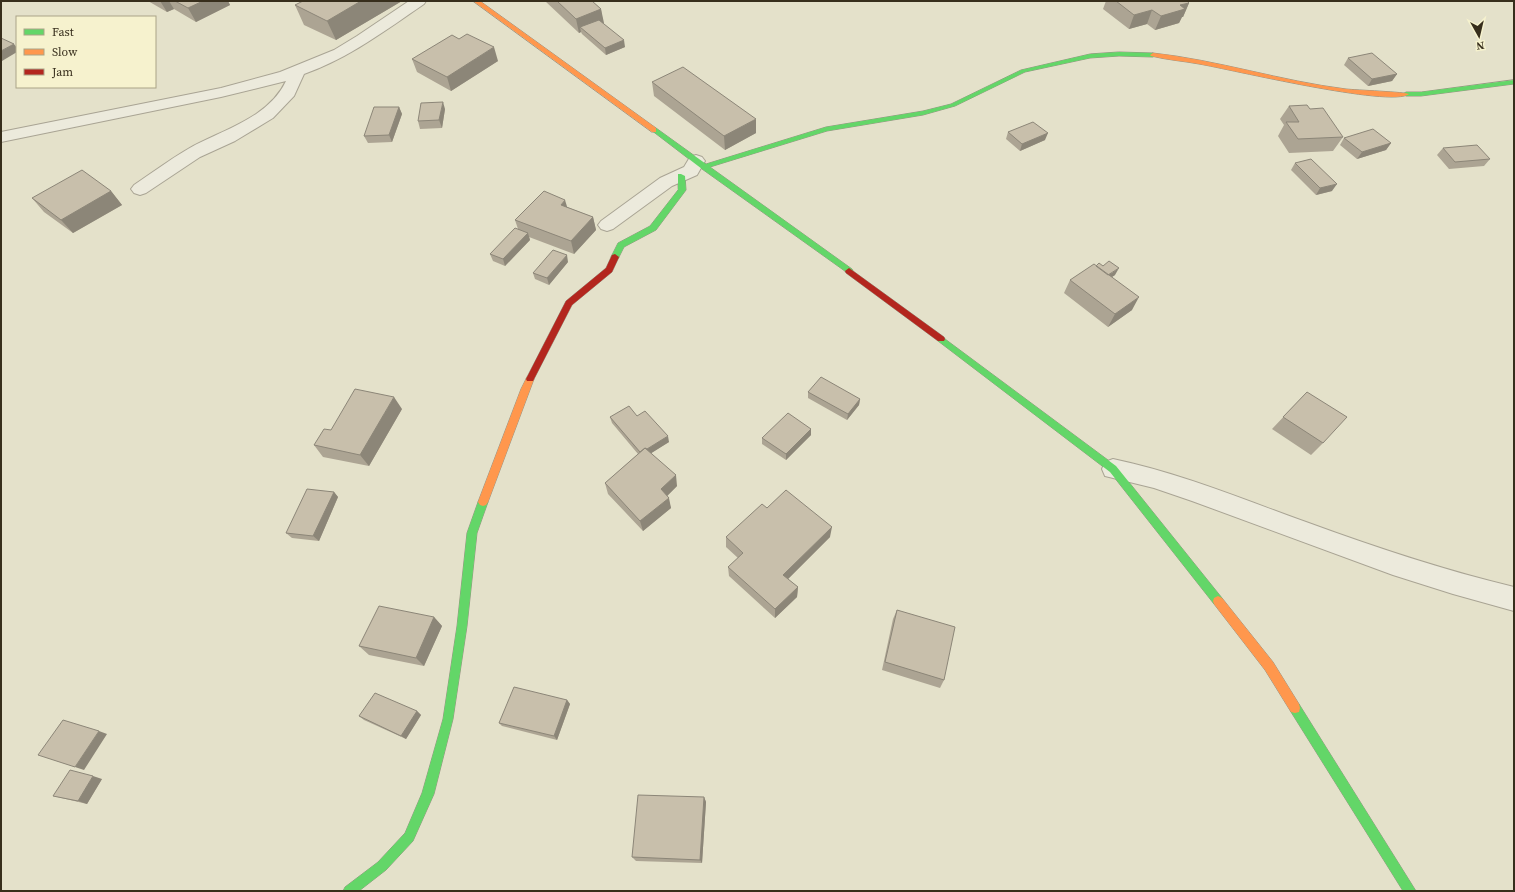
<svg xmlns="http://www.w3.org/2000/svg" width="1515" height="892" viewBox="0 0 1515 892" font-family="'Source Serif 4',serif">
<style>
.lines{fill:none;stroke-linecap:round;stroke-linejoin:round}
.street-casing{stroke:#a9a494;stroke-width:2}
.fast-casing{stroke:#989484;stroke-width:1}
.slow-casing{stroke:#989484;stroke-width:1}
.jam-casing{stroke:#989484;stroke-width:1}
.street{fill:#eceadc;fill-rule:evenodd}
.fast{fill:#63d668;fill-rule:evenodd}
.slow{fill:#ff974d;fill-rule:evenodd}
.jam{fill:#b3261e;fill-rule:evenodd}
.wall{fill:#aca493}
.shaded-wall{fill:#8c8678}
.building{fill:#c8bfab;stroke:#8c8678}
</style>
<rect width="100%" height="100%" fill="#e4e1ca"/>
<g class="lines">
<defs>
<path id="street" d="M409,1h17l-2,3c-38,26 -75,54 -120,70l-10,22 -21,22 -38,23 -35,16 -54,36 -6,2 -6,-2 -3,-4 3,-4c18,-12 35,-25 54,-36 33,-19 80,-30 98,-68l-65,16 -220,45v-10l220,-44 59,-16 54,-22 23,-14z
M696,155l6,2 3,4 -8,14 -25,11 -59,43 -6,2 -6,-2 -3,-4 3,-4 59,-43 24,-11 6,-10z
M1113,459c67,14 129,40 193,63 68,25 137,48 208,65v24l-61,-17 -60,-19 -201,-74 -38,-13 -49,-12 -3,-7 3,-7z"/>
<path id="fast" d="M1119,52l34,1 3,2 -3,2 -34,-1 -29,2 -65,14 -70,34 -32,9 -96,16 -117,36 142,102 1,2 -4,3 -147,-105 -51,-39 3,-2h2l50,36 120,-37 97,-16 28,-7 70,-34 69,-16z
M1514,80v4l-93,12h-15l-3,-2 3,-2h15z
M678,174h3l4,2 1,14 -30,40 -32,17 -6,12h-6l-1,-2 7,-14 32,-17 28,-36z
M941,336l175,130 106,132 1,3 -1,3 -4,2 -4,-2 -104,-132 -172,-131 -1,-2z
M483,498l3,1 2,3 -11,31 -10,93 -14,93 -19,75 -21,47 -27,29 -27,21h-16l2,-4 33,-25 27,-29 17,-40 21,-74 14,-93 10,-93 11,-31 2,-3z
M1295,703l4,1 117,187h-13l-112,-179 -1,-4 1,-4z"/>
<path id="slow" d="M473,1h7l176,127v4h-4z
M1153,53c65,7 128,28 193,36 9,1 60,3 63,5 -18,14 -180,-25 -210,-30 -16,-3 -32,-4 -48,-8l-1,-1z
M530,376l4,3 -46,123 -2,3 -3,1 -3,-1 -2,-3 43,-113 6,-12z
M1218,596l4,2 51,64 26,42 1,4 -1,4 -4,1 -4,-1 -26,-42 -51,-66 -1,-3 1,-3z"/>
<path id="jam" d="M615,254l4,3 -7,15 -40,33 -39,76h-6l-1,-2 40,-78 40,-33 6,-13z
M849,268l95,69 1,2 -1,2h-6l-92,-68 -1,-2z"/>
</defs>
<use href="#street" class="street-casing"/>
<use href="#fast" class="fast-casing"/>
<use href="#slow" class="slow-casing"/>
<use href="#jam" class="jam-casing"/>
<use href="#street" class="street"/>
<use href="#fast" class="fast"/>
<use href="#slow" class="slow"/>
<use href="#jam" class="jam"/>
</g>
<path class="wall" d="M148,1h80l2,4 -34,17 -22,-13 -7,3z
M402,1l-66,39 -32,-15 -9,-20z
M545,1h47l9,8 2,14 22,24 -19,8 -24,-21 -1,-2 -2,1z
M1106,1h81l2,2 -6,14h-1l-3,6 -24,7 -8,-6 -18,5 -26,-20z
M1348,58l49,16 -5,7 -24,5 -24,-21z
M412,59l86,2 -47,30 -34,-19z
M652,82l104,51 -31,17 -71,-54z
M1289,106l21,3 33,28 -10,14 -44,2 -11,-17 6,-11 -4,-6z
M399,107l3,7 -10,28 -24,1 -4,-7z
M445,109l-3,19 -22,1 -2,-8z
M1008,132l37,8 -25,11 -14,-12z
M1344,138l47,5 -5,7 -29,9 -17,-14z
M1443,148l47,11 -6,7 -35,3 -12,-14z
M1295,163l37,28 -16,4 -25,-25z
M111,191l11,14 -49,28 -29,-21 -12,-14z
M567,207l26,10 3,13 -22,24 -45,-17 1,3 -25,26 -12,-5 -3,-7 28,-25 -3,-9z
M568,262l-19,23 -14,-6 -2,-6z
M1096,266l19,9 -4,2 21,33 -24,17 -44,-34 6,-13z
M808,392l52,7 -1,6 -12,15 -39,-22z
M1307,392l16,51 -12,12 -39,-26z
M402,409l-33,57 -46,-9 -9,-12 17,-15z
M637,416l32,26 -18,11 26,33 -10,10 4,12 -28,23 -35,-37 -3,-11 33,-29 -26,-31 -2,-6z
M811,429v6l-25,25 -24,-16v-6z
M334,492l4,5 -19,44 -27,-3 -6,-5z
M767,508l63,29 -42,42 10,8 -1,10 -22,21 -46,-42 -1,-9 10,-9 -12,-11v-10z
M897,610l47,70 -4,8 -58,-18 11,-51z
M434,617l8,9 -18,40 -55,-11 -10,-9z
M567,700l3,4 -13,36 -55,-14 -3,-3z
M417,711l4,4 -15,24 -42,-19 -5,-4z
M102,779l-15,25 -34,-8z
M704,797l2,5 -4,61 -66,-2 -4,-4z"/>
<path class="shaded-wall" d="M160,1h9l5,8 -7,3z
M203,1h25l2,4 -34,17 -8,-14z
M361,1h41l-66,39 -9,-19z
M1189,3l-6,14h-1l-3,6 -24,7 6,-14 19,-11z
M601,9l3,14 -20,7 -4,-3 1,5 -2,1 -3,-14z
M1152,10l-5,14 -18,5 5,-14z
M624,40l1,7 -19,8 -1,-7z
M14,44l3,4v4l-15,9 -1,-1v-9z
M494,47l4,14 -47,30 -4,-14z
M1397,74l-5,7 -24,5 4,-7z
M443,102l2,7 -3,19 -3,-8z
M399,107l3,7 -10,28 -3,-7z
M756,119v14l-31,17 -1,-14z
M1048,133l-3,7 -25,11 2,-7z
M1391,143l-5,7 -29,9 5,-7z
M1337,184l-5,7 -16,4 4,-7z
M111,191l11,14 -49,28 -12,-13z
M565,200l4,13 -8,-8z
M593,217l3,13 -22,24 -3,-13z
M528,233l2,7 -25,26 -2,-7z
M567,255l1,7 -19,23 -2,-7z
M1119,268l-4,7 -13,9 4,-7z
M1139,297l-7,13 -24,17 7,-13z
M394,397l8,12 -33,57 -9,-11z
M860,399l-1,6 -12,15 1,-6z
M811,429v6l-25,25v-6z
M668,436l1,6 -27,17 -1,-6z
M676,475l1,11 -14,14 -2,-11z
M334,492l4,5 -19,44 -6,-5z
M669,498l2,10 -28,23 -3,-10z
M832,527l-2,10 -47,47v-9z
M798,587l-1,10 -22,21v-9z
M434,617l8,9 -18,40 -8,-8z
M567,700l3,4 -13,36 -3,-4z
M417,711l4,4 -15,24 -5,-3z
M99,731l8,3 -23,36 -9,-3z
M93,776l9,3 -15,25 -9,-3z
M704,797l2,5 -4,61 -2,-3z"/>
<path class="building" d="M175,1h28l-15,7z
M303,1h58l-34,20 -32,-16z
M557,1h35l9,8 -25,10z
M1116,1h71l2,2 -9,2 5,4 -24,7 -9,-6 -18,5z
M599,20l25,20 -19,8 -25,-21z
M467,34l27,13 -47,30 -35,-18 40,-24 7,4z
M1,38l13,6 -13,7z
M1372,53l25,21 -25,5 -24,-21z
M683,67l73,52 -32,17 -72,-54z
M443,102l-4,18 -21,1 3,-18z
M1307,105l3,4 13,-1 20,29 -45,2 -12,-17h13l-10,-16z
M374,107h25l-10,28 -25,1z
M1033,122l15,11 -26,11 -14,-12z
M1373,129l18,14 -29,9 -18,-14z
M1477,145l13,14 -35,3 -12,-14z
M1311,159l26,25 -17,4 -25,-25z
M82,170l29,21 -50,29 -29,-22z
M544,191l21,9 -4,5 32,12 -22,24 -56,-21z
M515,228l13,5 -25,26 -13,-5z
M553,250l14,5 -20,23 -14,-5z
M1109,261l10,7 -11,7 -12,-9 3,-3 4,3z
M1094,264l45,33 -24,17 -45,-34z
M821,377l39,22 -12,15 -40,-22z
M355,389l39,8 -34,58 -46,-10 10,-16 7,1z
M1307,392l40,25 -24,26 -40,-26z
M629,406l8,10 8,-5 23,25 -21,13 -2,-1 -5,4 -30,-35z
M788,413l23,16 -25,25 -24,-16z
M645,448l31,27 -15,14 8,9 -29,23 -35,-38z
M307,489l27,3 -21,44 -27,-3z
M786,490l46,37 -49,48 15,12 -23,22 -47,-42 15,-14 -17,-16 36,-33 5,4z
M379,606l55,11 -18,41 -57,-12z
M897,610l58,17 -11,53 -59,-18z
M514,687l53,13 -13,36 -55,-13z
M375,693l42,18 -16,25 -42,-20z
M63,720l36,11 -24,36 -37,-12z
M70,770l23,6 -15,25 -25,-5z
M638,795l66,2 -4,63 -68,-3z"/>
<rect width="1515" height="892" fill="none" stroke="#372e1c" stroke-width="4"/>
<rect x="16" y="16" width="140" height="72" fill="#f6f2ce" stroke="#aaa487"/>
<rect x="24" y="29" width="20" height="6" fill="#63d668" stroke="#aaa487"/>
<text x="52" y="36" font-size="12" fill="#372e1c">Fast</text>
<rect x="24" y="49" width="20" height="6" fill="#ff974d" stroke="#aaa487"/>
<text x="52" y="56" font-size="12" fill="#372e1c">Slow</text>
<rect x="24" y="69" width="20" height="6" fill="#b3261e" stroke="#aaa487"/>
<text x="52" y="76" font-size="12" fill="#372e1c">Jam</text>
<g transform="translate(1479 36) rotate(172)" stroke="#f6f2ce" stroke-width="3" paint-order="stroke">
<path d="M0-3L7 15L0 10L-7 15Z" fill="#372e1c"/>
<text y="-6" font-size="11" font-weight="bold" text-anchor="middle" fill="#372e1c">N</text>
</g>
</svg>
